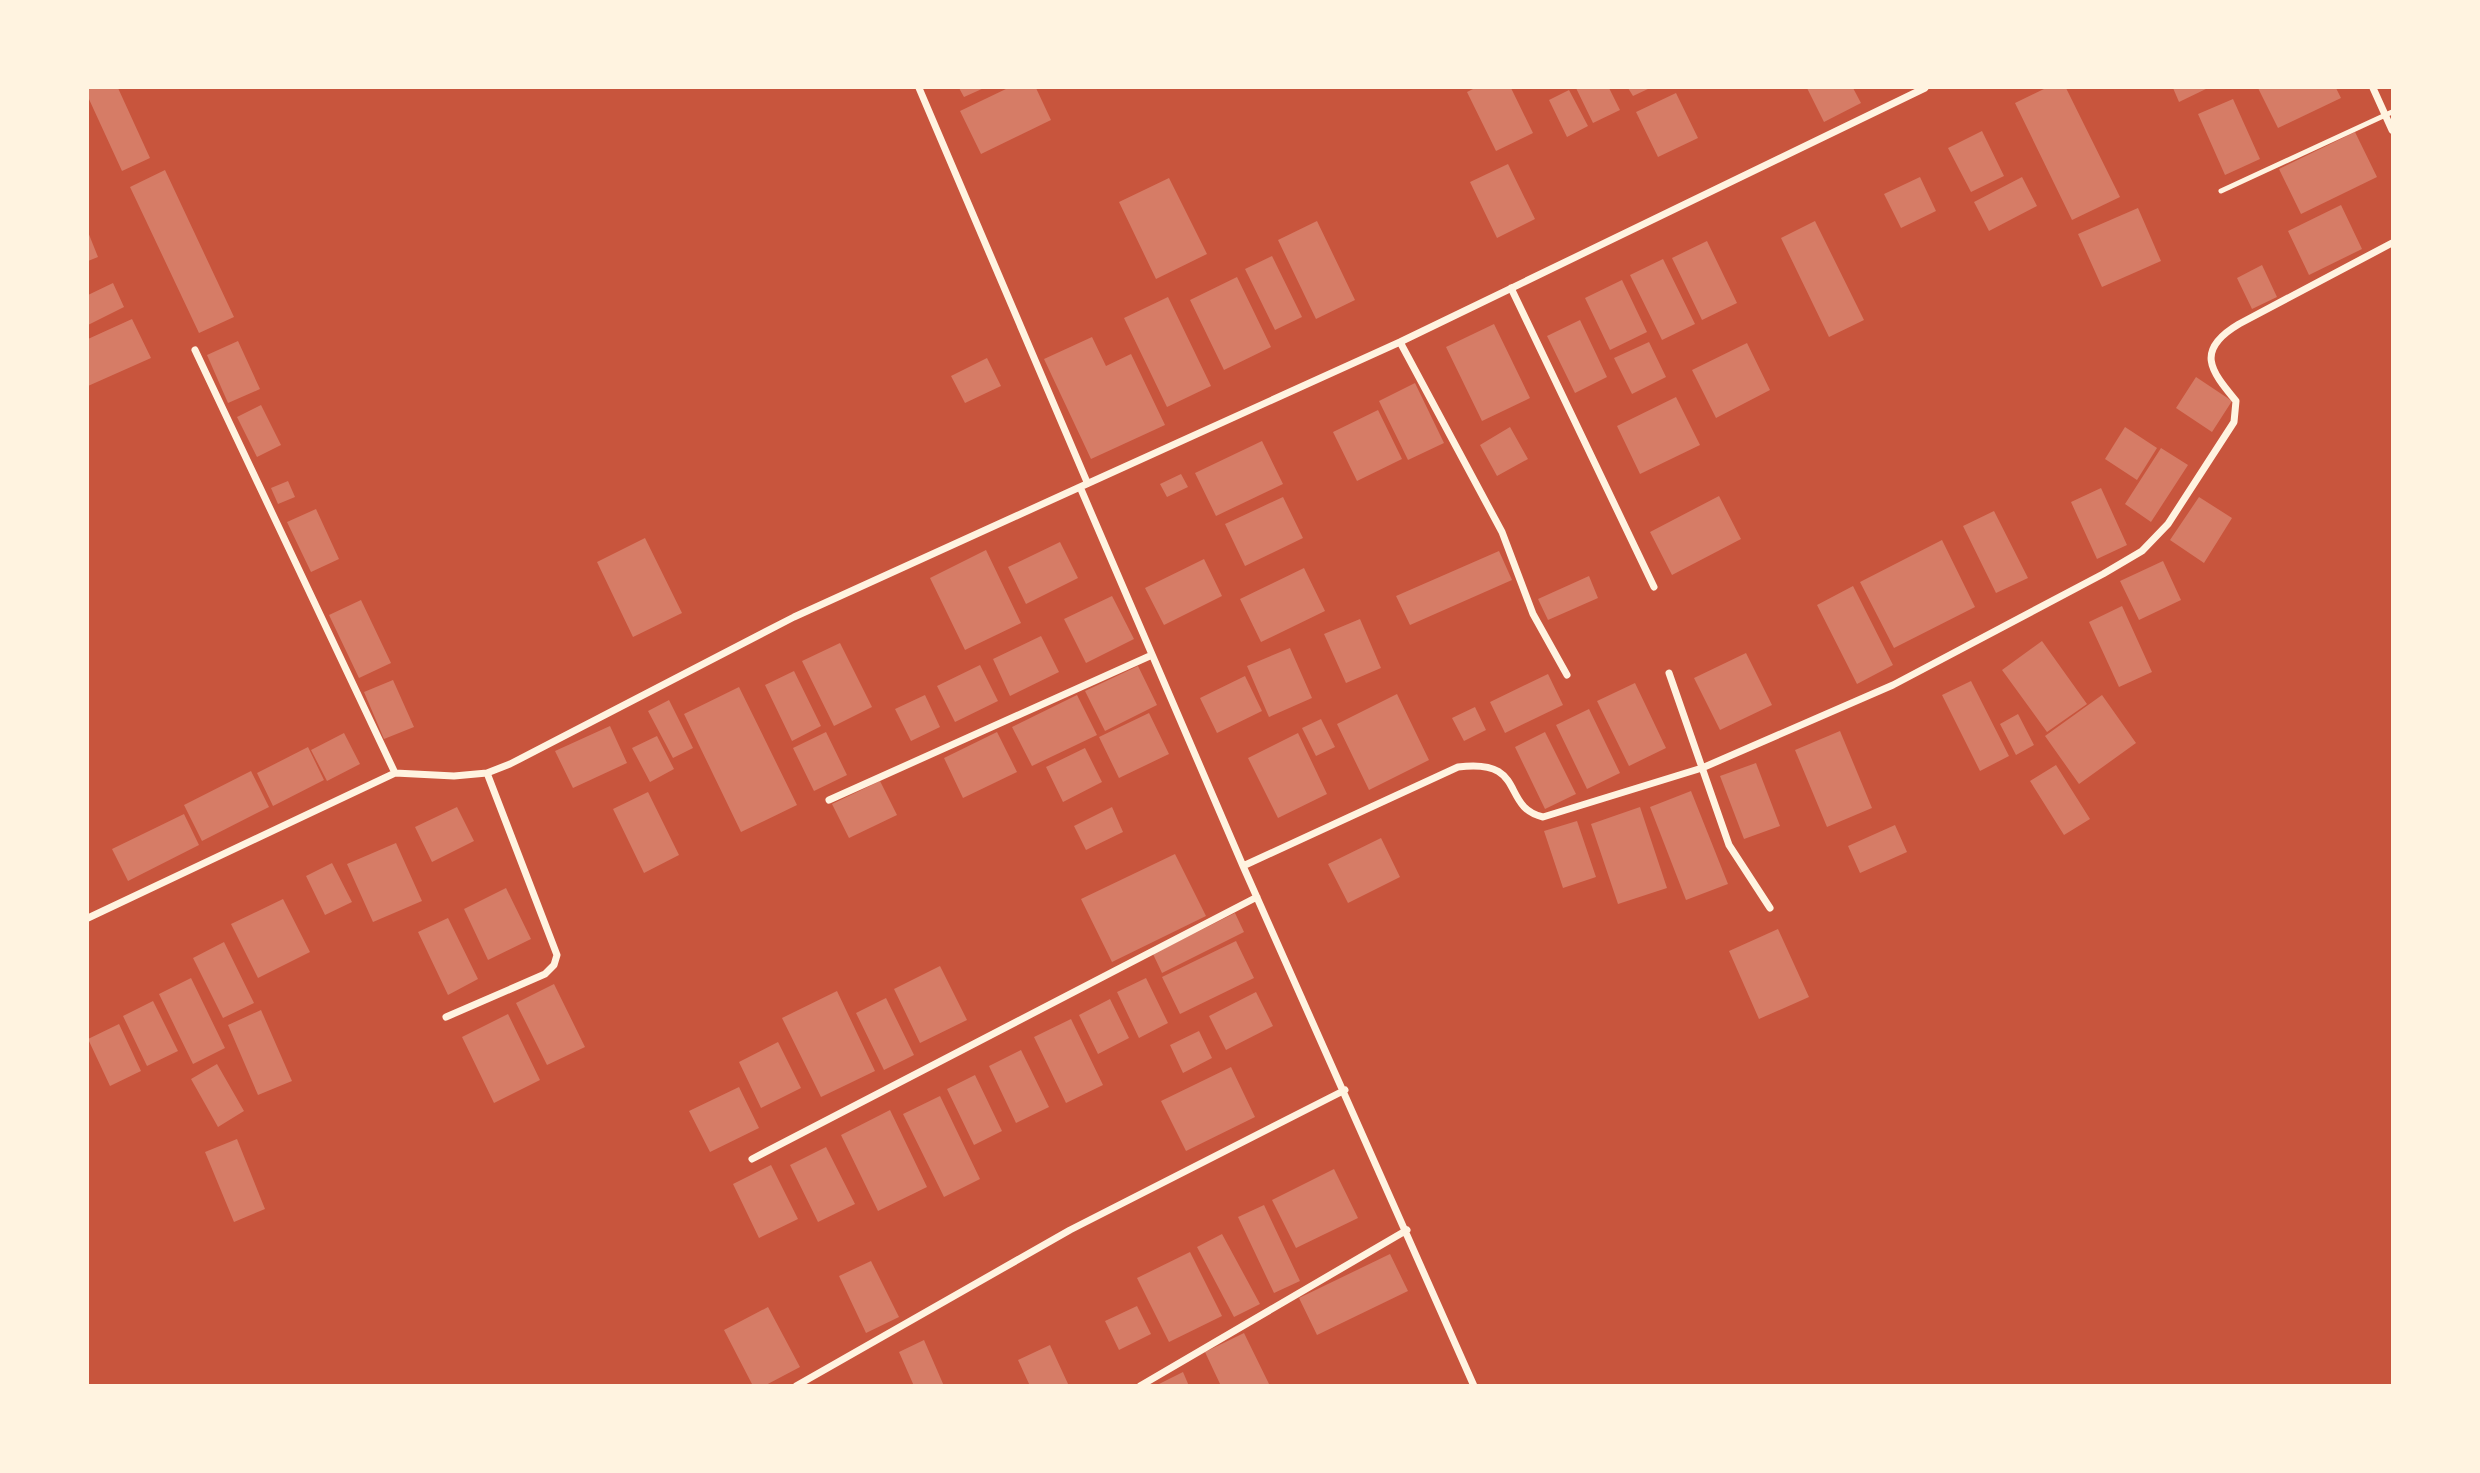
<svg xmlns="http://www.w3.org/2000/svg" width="2480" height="1473" viewBox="0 0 2480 1473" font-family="Lato,sans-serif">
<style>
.building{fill:#d67c66}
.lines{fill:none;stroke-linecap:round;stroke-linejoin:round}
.service{stroke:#fff3e0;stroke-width:5}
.minor{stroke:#fff3e0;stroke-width:7}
</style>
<rect width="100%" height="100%" fill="#c8553d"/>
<path class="building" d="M88,88h30l32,70 -28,13 -34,-74z
M959,88h25l-20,9z
M1008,88h28l15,32 -70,34 -21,-43z
M1475,88h36l22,45 -37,18 -29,-59z
M1576,88h33l11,22 -27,13z
M1628,88h22l-17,8z
M1807,88h46l8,15 -37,19z
M2046,88h20l54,109 -48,23 -57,-117z
M2173,88h35l-29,14z
M2258,88h78l5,10 -63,30z
M1569,90l19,36 -21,11 -18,-37z
M1676,93l22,45 -40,19 -22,-45z
M2233,99l27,60 -35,16 -27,-61z
M1982,131l22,45 -33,16 -23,-44z
M2355,132l22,45 -76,37 -22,-45z
M1508,164l27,55 -38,19 -27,-56z
M165,170l69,147 -35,16 -69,-146z
M1920,177l16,34 -35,17 -17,-34z
M2022,177l15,29 -48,25 -15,-29z
M1169,178l38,76 -51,25 -37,-77z
M2341,205l21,44 -53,26 -21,-44z
M2138,208l23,53 -59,26 -24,-53z
M1317,221l38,79 -39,19 -38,-79z
M1815,221l49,99 -35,17 -48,-99z
M88,232l10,25 -10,4z
M1707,241l30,62 -35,17 -30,-62z
M1272,256l30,61 -27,13 -30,-61z
M1663,259l32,65 -33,16 -32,-65z
M2262,265l15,32 -25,12 -15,-31z
M1237,277l34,70 -47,23 -34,-70z
M1622,280l25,52 -37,18 -25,-52z
M113,283l11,24 -36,18v-30z
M1168,297l43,89 -44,21 -43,-89z
M132,319l19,39 -63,28v-47z
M1580,320l27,57 -32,16 -28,-57z
M1494,324l36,74 -48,23 -36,-74z
M1092,337l14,29 25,-12 34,71 -74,34 -47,-100z
M238,341l22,48 -32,14 -21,-48z
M1649,342l17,35 -34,17 -18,-36z
M1747,343l23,47 -54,28 -24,-48z
M987,358l14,28 -36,17 -14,-27z
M2196,377l36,24 -20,31 -36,-24z
M1415,383l29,60 -36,17 -29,-59z
M1676,397l24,48 -60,29 -23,-48z
M261,405l20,40 -24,12 -20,-40z
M1378,410l24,49 -45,22 -24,-49z
M1510,427l18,32 -31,17 -17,-31z
M2125,427l32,21 -20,32 -32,-21z
M1262,441l21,43 -67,32 -21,-43z
M2161,448l27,17 -37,57 -26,-18z
M1181,474l7,13 -21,10 -7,-13z
M288,481l7,16 -17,7 -7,-16z
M2101,488l26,57 -30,14 -26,-57z
M1719,496l22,43 -69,36 -22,-43z
M1283,497l20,41 -58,28 -20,-42z
M2199,497l33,21 -28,45 -34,-23z
M316,509l23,50 -28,13 -24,-50z
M1994,511l34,67 -32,15 -33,-67z
M645,538l37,75 -49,24 -36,-75z
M1942,540l33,67 -81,41 -34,-66z
M1060,542l18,36 -52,26 -18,-37z
M986,550l35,73 -56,27 -35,-72z
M1499,551l13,29 -102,45 -14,-29z
M1204,559l18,37 -58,29 -19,-37z
M2163,561l18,39 -42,20 -19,-39z
M1304,568l21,43 -64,31 -21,-43z
M1589,576l9,22 -50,22 -10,-21z
M1853,586l40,79 -36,19 -40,-79z
M1112,596l22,43 -48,24 -22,-44z
M361,600l30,63 -32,15 -30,-63z
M2122,606l30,66 -33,15 -30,-65z
M1360,619l21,49 -35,15 -22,-49z
M1041,636l18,36 -49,24 -17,-37z
M2042,641l45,63 -40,28 -45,-62z
M840,643l32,64 -38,19 -32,-65z
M1290,648l22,50 -43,19 -22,-51z
M1746,653l26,52 -52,25 -26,-52z
M980,665l18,36 -43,21 -18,-36z
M1138,666l19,39 -52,26 -20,-40z
M794,671l27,55 -29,15 -27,-56z
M1548,674l15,31 -58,28 -15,-31z
M1245,676l17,35 -45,22 -17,-35z
M393,680l21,47 -30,12 -20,-47z
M1971,681l38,75 -29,15 -38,-76z
M1635,683l31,65 -37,18 -32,-65z
M739,687l58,118 -56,27 -57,-118z
M1397,694l32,66 -60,30 -32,-66z
M925,695l15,32 -29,14 -16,-32z
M1077,695l20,40 -65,31 -20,-39z
M2102,695l34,48 -57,41 -34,-48z
M669,700l24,48 -20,10 -25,-47z
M1475,707l11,23 -22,11 -12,-23z
M1589,709l31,64 -33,16 -31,-64z
M1149,713l20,41 -50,24 -20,-41z
M2018,714l16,31 -18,10 -16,-31z
M1321,719l14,28 -19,9 -14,-28z
M610,726l17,37 -54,25 -18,-37z
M1840,731l32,77 -45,19 -32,-77z
M826,732l21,43 -33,16 -21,-43z
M997,732l20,40 -54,26 -19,-40z
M1545,732l31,62 -31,15 -30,-62z
M344,733l16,31 -33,17 -16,-31z
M1298,733l29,61 -49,24 -30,-60z
M657,736l17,33 -24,13 -18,-34z
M308,747l16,33 -51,26 -16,-33z
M1085,748l17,34 -39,20 -17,-35z
M1756,763l24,63 -36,13 -24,-63z
M2056,765l34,54 -26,16 -34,-54z
M251,771l18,36 -67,34 -18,-36z
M880,781l17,34 -48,23 -17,-34z
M1691,791l37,93 -42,16 -36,-93z
M648,792l31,63 -35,18 -31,-64z
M457,807l17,34 -42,21 -17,-35z
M1112,807l11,25 -37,18 -12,-24z
M1640,807l27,81 -49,16 -27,-80z
M184,814l15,31 -71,36 -16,-32z
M1577,821l19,56 -33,11 -19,-57z
M1895,825l12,27 -47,21 -12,-27z
M1381,838l19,39 -52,26 -20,-39z
M396,843l26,58 -49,21 -26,-58z
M1175,854l31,62 -94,46 -31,-63z
M332,863l20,39 -27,13 -19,-39z
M506,888l25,51 -43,21 -24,-51z
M283,899l27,53 -52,26 -27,-54z
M1235,913l9,19 -82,41 -9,-19z
M448,918l30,61 -30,16 -30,-63z
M1778,929l31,68 -50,22 -30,-68z
M1236,941l18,37 -74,36 -18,-37z
M224,942l30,61 -31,15 -30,-60z
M940,966l27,54 -47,23 -26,-54z
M191,978l34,70 -32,16 -34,-70z
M1146,978l22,45 -29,15 -22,-46z
M554,984l31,63 -38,18 -31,-62z
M837,991l38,80 -54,26 -39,-79z
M1256,992l17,34 -47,24 -17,-34z
M886,998l28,57 -30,15 -28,-57z
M1110,999l19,39 -31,16 -19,-39z
M153,1001l25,50 -31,15 -24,-50z
M261,1010l31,71 -34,14 -30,-70z
M508,1014l32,66 -46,23 -32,-66z
M1071,1019l32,66 -37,18 -32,-66z
M119,1024l22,47 -31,15 -22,-47z
M1199,1031l13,27 -29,15 -13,-28z
M778,1042l23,46 -40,20 -22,-46z
M1021,1050l28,57 -33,16 -27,-57z
M217,1064l27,47 -26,16 -27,-48z
M1231,1067l24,50 -69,34 -25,-50z
M975,1075l27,56 -28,14 -27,-56z
M739,1087l20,41 -49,24 -21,-41z
M940,1096l40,83 -36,18 -41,-83z
M890,1110l37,77 -49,24 -37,-76z
M237,1139l28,70 -31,13 -29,-70z
M826,1147l29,57 -37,18 -28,-57z
M771,1165l27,54 -39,19 -26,-54z
M1334,1169l24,49 -62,30 -24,-48z
M1264,1205l36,76 -26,12 -36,-76z
M1222,1234l38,70 -26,13 -37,-70z
M1190,1252l32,64 -53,26 -32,-64z
M1390,1254l18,37 -91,44 -18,-37z
M871,1261l28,56 -33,16 -27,-57z
M1137,1306l14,28 -32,16 -14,-29z
M768,1307l32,60 -36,19h-11l-29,-56z
M1244,1333l26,53h-49l-16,-34z
M924,1340l20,46h-30l-15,-34z
M1050,1345l19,41h-39l-12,-26z
M1183,1372l6,14h-34z"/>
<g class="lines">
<path class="service" d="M2221,191l171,-79"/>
<path class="minor" d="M919,88l168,394
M2373,88l19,42
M1511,288l143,299
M1400,342l102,190 31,82 34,61
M195,350l200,423
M1669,673l60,172 41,63
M829,800l323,-145
M1243,866l215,-99c70,-9 42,40 85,50l159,-49 191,-83 210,-111 39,-23 26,-27 66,-102 2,-21c-26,-31 -41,-51 3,-77l153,-81
M88,918l307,-145 59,3 33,-3 23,-9 284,-147 286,-130
M446,1017l99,-43 9,-9 3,-10 -70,-182
M752,1159l505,-262
M796,1386l274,-156 275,-140
M1140,1386l267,-156
M1474,1386l-231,-520 -163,-379 320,-145 525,-254"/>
</g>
<rect width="2480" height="1473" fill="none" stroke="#fff3e0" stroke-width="178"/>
</svg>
